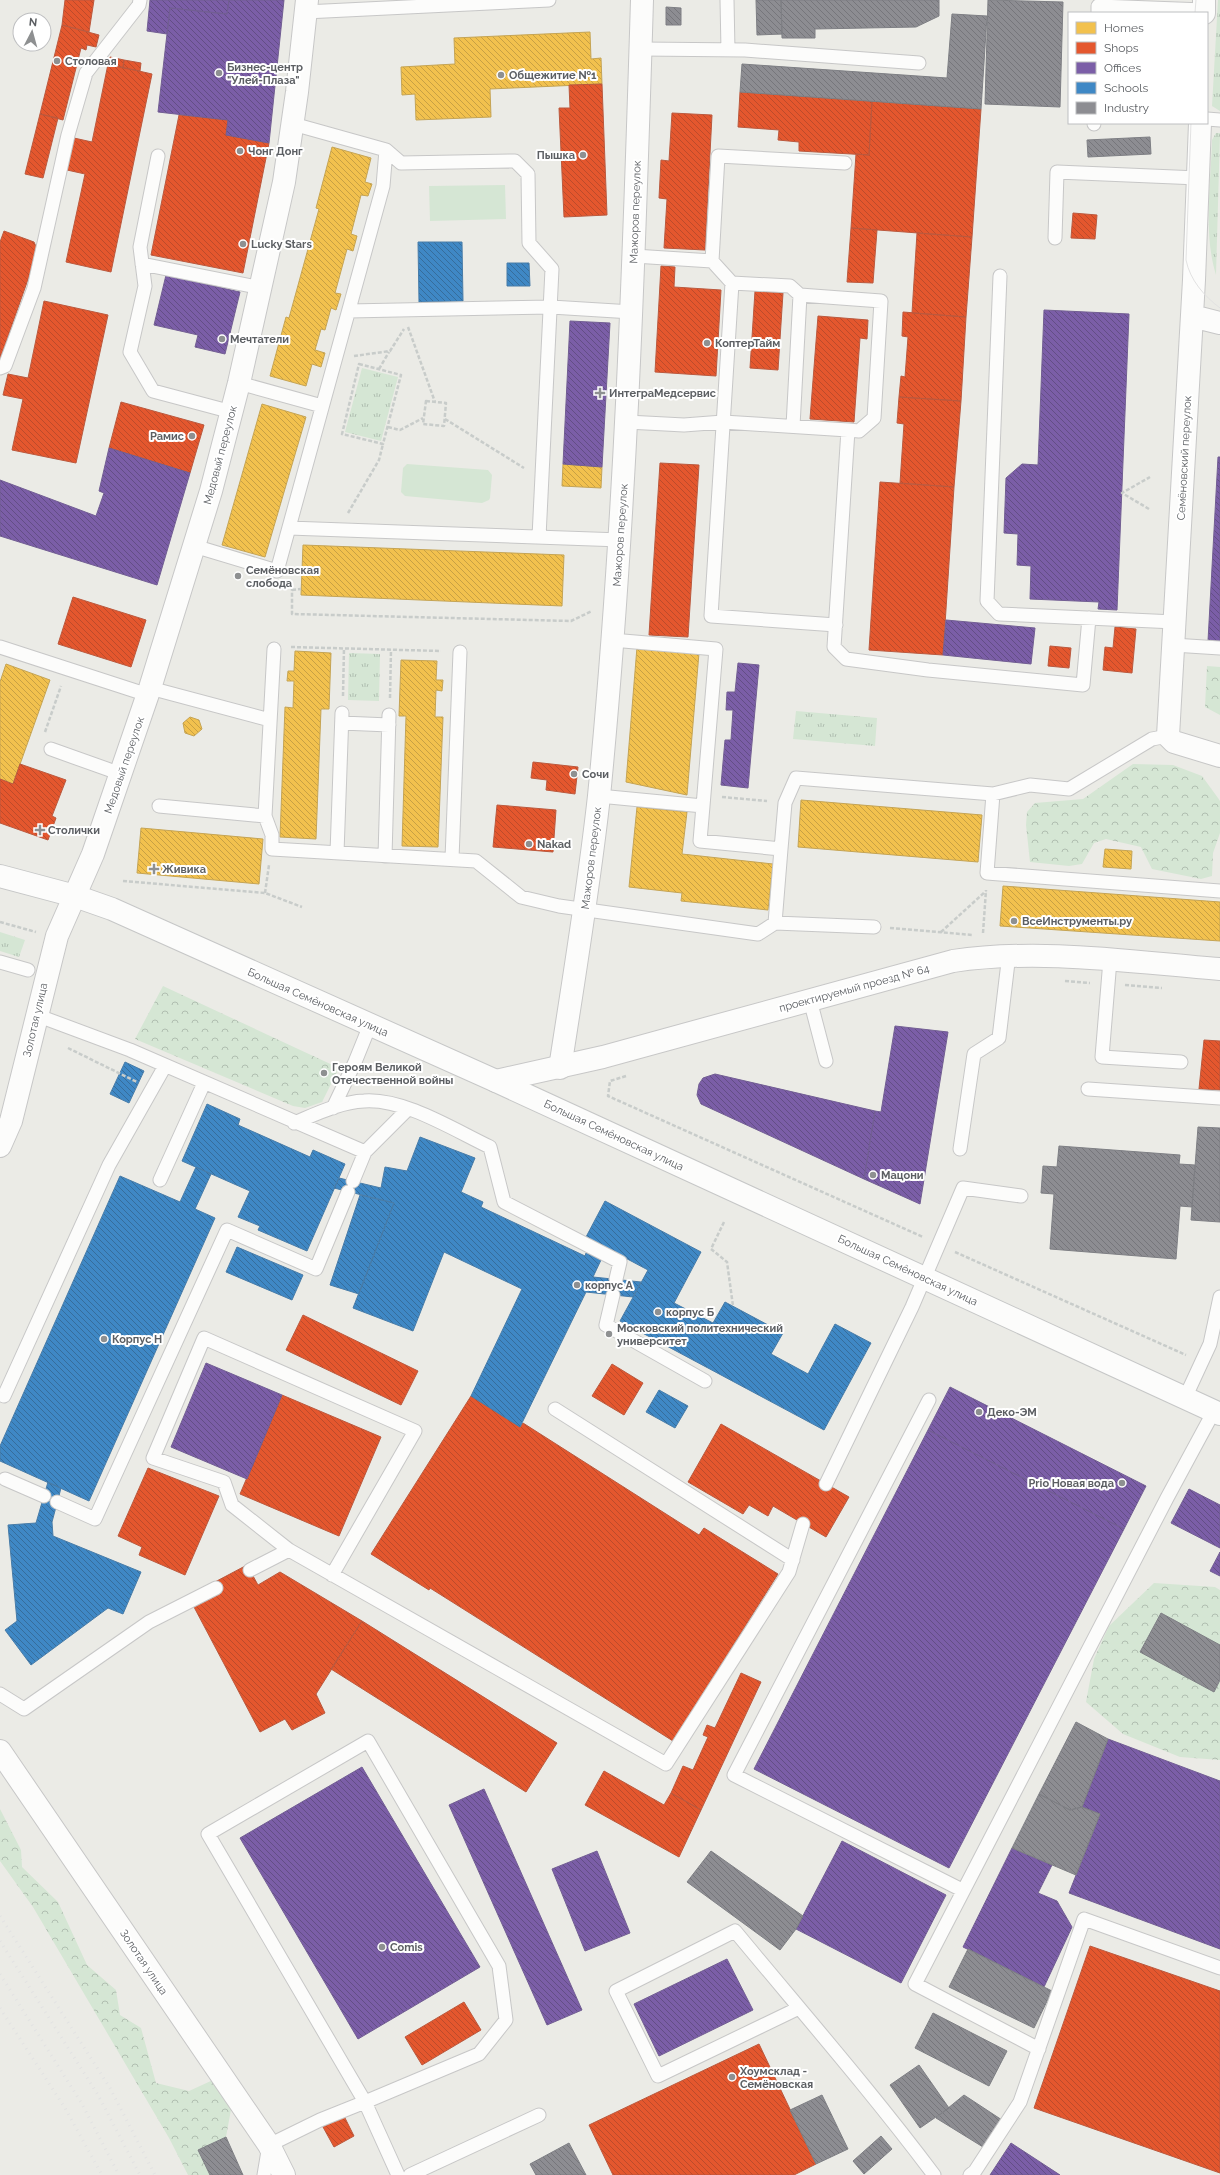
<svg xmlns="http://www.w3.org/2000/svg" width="1220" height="2175" viewBox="0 0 1220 2175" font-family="Raleway,sans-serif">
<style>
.grass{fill:url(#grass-tufts)}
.forest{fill:url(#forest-crowns)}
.pitch{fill:#d5e6d4}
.homes{fill:url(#homes-back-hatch);stroke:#c5a454}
.shops{fill:url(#shops-back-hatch);stroke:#bb593e}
.offices{fill:url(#offices-back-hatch);stroke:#725e93}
.schools{fill:url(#schools-back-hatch);stroke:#487ca8}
.industry{fill:url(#industry-back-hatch);stroke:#7e7f84}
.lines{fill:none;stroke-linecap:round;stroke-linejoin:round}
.service-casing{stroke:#c7c7c7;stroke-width:15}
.minor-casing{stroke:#c7c7c7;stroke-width:24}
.tertiary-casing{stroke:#c7c7c7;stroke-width:24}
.secondary-casing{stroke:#c6c7c7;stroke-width:24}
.path{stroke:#c8ccca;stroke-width:2.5;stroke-dasharray:4 2;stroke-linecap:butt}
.service{stroke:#fcfcfb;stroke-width:13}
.minor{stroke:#fcfcfb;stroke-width:22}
.tertiary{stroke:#fcfcfb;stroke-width:22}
.secondary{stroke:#fcfcfb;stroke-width:22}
.tram{stroke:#e2e2e2;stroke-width:1}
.rail{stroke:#e2e2e2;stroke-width:3;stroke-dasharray:1 5;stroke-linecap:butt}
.poi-dot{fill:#8e9091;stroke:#fff;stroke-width:1.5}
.labels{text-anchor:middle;stroke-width:4;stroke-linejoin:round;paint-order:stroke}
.poi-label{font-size:11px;font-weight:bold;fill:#5c5f63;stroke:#fff;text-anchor:start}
.street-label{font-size:11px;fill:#5c5f63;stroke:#fff}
</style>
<defs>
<pattern id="grass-tufts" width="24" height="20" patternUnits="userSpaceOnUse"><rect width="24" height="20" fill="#d5e6d4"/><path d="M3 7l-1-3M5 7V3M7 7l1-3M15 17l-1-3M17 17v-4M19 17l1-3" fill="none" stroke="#b0beb0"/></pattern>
<pattern id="forest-crowns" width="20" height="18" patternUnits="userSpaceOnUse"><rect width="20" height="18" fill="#d5e6d4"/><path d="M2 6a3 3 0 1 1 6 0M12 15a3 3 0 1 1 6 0" fill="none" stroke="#b0beb0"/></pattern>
<pattern id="homes-back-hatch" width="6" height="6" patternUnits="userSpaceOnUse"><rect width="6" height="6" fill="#f2c14e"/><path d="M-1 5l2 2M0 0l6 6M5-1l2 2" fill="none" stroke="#c7a044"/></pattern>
<pattern id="shops-back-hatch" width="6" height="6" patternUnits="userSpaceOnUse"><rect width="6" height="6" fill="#e4572e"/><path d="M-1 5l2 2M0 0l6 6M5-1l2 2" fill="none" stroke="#bc4b2b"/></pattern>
<pattern id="offices-back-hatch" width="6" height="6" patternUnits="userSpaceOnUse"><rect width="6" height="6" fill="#7b5ea7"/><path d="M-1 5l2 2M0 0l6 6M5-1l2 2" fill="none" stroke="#634e85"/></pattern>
<pattern id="schools-back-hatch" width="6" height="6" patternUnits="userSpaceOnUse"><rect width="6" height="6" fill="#3f88c5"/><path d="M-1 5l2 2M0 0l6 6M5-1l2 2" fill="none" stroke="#366d9b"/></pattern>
<pattern id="industry-back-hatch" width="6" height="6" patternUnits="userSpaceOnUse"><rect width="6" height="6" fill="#8d8d92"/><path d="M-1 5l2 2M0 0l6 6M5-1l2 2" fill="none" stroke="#76767b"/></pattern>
</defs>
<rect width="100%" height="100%" fill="#ebebe6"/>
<path class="grass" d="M1218,0h2v111l-8,-5z
M1216,133h4l-4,142c-13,-42 -5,-91 -4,-135z
M362,368l36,9 -17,64 -36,-9z
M349,653l31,1 -1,47 -31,-1z
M796,711l81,7 -2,28 -82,-7z
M0,932l25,8 -6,17 -19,-6z"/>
<path class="forest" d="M1207,666l13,1v48l-15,-8z
M1133,764l40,1 29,11 16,22 2,3v32l-7,20 -1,23 -11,3 -49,-10 -11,-22 -35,-8 -12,4 -12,21 -13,2 -39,-4 -4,-37 1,-13 8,-9 48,-4z
M163,986l176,82 -17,34 -17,6 -12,-2 -158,-67z
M1154,1583l61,4 5,3v55l-59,-32 -21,39 74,39 6,-11v80l-40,-3 -57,-23 -37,-32 8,-43 15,-33z
M0,1809l21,41 1,17 36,35 29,63 29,25 4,25 21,13 15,55 33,8 24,-11 19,24 -6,33 -28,13 12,25h-22l-19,-37 -136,-231 -33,-46z"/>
<path class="pitch" d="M505,185l1,34 -76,2 -1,-35z
M407,464l81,6 4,5 -2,23 -1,2 -7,3 -77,-7 -4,-4 2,-24z"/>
<path class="homes" d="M590,32l1,27 10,-1 1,26 -112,5 1,28 -75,3 -1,-26 -13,1 -1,-28 54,-3 -1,-26z
M332,147l39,11 -6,24 7,2 -4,12 -7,-1 -10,39 6,2 -4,15 -6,-2 -12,44 6,1 -5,16 -5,-2 -6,22 -4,-1 -6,21 10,3 -4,14 -9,-3 -6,22 -36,-10 16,-59 3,1 30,-109 -3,-1z
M262,404l44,13 -41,140 -43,-12z
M563,464l39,3 -1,21 -39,-2z
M303,545l261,10 -2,51 -261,-11z
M637,647l62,6 -12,142 -61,-13z
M295,651l36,2 -2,56h-8l-5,130 -36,-2 5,-130 8,1 1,-27h-7l1,-10h6z
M401,660l36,1 -1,19h7l-1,11 -6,-1 -1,27h8l-5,130 -36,-1 4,-130h-7z
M6,664l44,16 -37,104 -13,-5v-97z
M190,717l9,3 3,9 -8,7 -9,-3 -2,-10z
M801,800l181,15 -4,47 -180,-15z
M637,807l50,5 -5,42 91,10 -5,46 -87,-9 1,-8 -53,-6z
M141,828l122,11 -4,45 -122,-11z
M1105,849l27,2 -1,18 -28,-2z
M1003,886l217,16v39l-220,-15z"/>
<path class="shops" d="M65,0h29l-5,32 -27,-7z
M62,25l37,10 -3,12 -9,-2 -1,5 -5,-2 -18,72 -23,-6z
M110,57l14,3 -1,8 -15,-4z
M124,60l17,3 -1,8 -17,-3z
M108,64l44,10 -41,198 -45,-10 19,-88 -18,-4 7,-32 18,4z
M602,84l5,131 -43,2 -5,-109h11l-1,-23z
M740,92l132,9 -3,54 -70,-4v-9l-21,-2 1,-10 -41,-3z
M872,101l109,8 -9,128 -121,-9 5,-74 13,1z
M672,113l40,2 -7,135 -41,-2 3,-49 -8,-1 2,-38 8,1z
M40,114l18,4 -15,60 -18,-4z
M179,115l49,5 -2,15 43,8 -26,130 -92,-18z
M1073,213l24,2 -2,24 -24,-1z
M851,228l26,2 -4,53 -26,-1z
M4,231l30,11 4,9 -38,108v-117z
M917,233l55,4 -6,80 -54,-4z
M661,266l14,1 -1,20 47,3 -5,86 -61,-4z
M755,291l28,2 -5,77 -28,-2z
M44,301l64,14 -32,148 -64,-13 11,-51 -20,-4 5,-21 20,4z
M903,312l63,5 -5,84 -62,-4 2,-21 4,1 3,-40 -6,-1z
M818,316l50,4 -1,19 -7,-1 -6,84 -44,-3z
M899,397l62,4 -7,86 -54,-4 4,-59 -7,-1z
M121,402l83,23 -14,48 -81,-25z
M660,463l39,2 -11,172 -39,-2z
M880,482l74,5 -11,168 -74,-5z
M73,597l73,23 -15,47 -73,-23z
M1115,627l21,2 -4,44 -29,-3 2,-23 8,1z
M1050,646l21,2 -2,20 -21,-2z
M533,762l45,5 -3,27 -29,-4 1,-10 -16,-2z
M20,764l46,16 -14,36 4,2 -8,22 -48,-17v-44l13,5z
M497,805l59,5 -3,42 -60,-5z
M1204,1040l16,1v49l-21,-1z
M303,1315l115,56 -17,34 -115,-55z
M612,1364l31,19 -19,32 -32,-19z
M282,1395l99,42 -42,99 -99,-42z
M471,1396l49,31 3,-4 176,112 5,-7 74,46 -105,167 -243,-153 -1,2 -58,-36z
M721,1424l128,73 -23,40 -53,-31 -5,10 -19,-11 -6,9 -55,-32z
M148,1468l71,28 -34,79 -46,-20 3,-8 -24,-11z
M247,1565l11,20 22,-13 82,49 -46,73 9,19 -33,17 -7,-11 -25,13 -66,-125 25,-13 -6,-11z
M362,1621l195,122 -31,49 -195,-123z
M741,1673l20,9 -60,128 -30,-17 12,-27 10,4 15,-33 -5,-2 4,-10 8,3z
M604,1771l60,34 7,-12 30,17 -22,47 -94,-52z
M1090,1946l130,45v182l-186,-65z
M464,2002l17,28 -59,35 -17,-28z
M759,2044l57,120 -22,11h-181l-24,-50z
M344,2116l10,20 -20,11 -11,-20z"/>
<path class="offices" d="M150,0h79l-2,14 -57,-6 -3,26 -20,-3z
M229,0h55l-15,143 -43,-8 2,-15 -70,-8 12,-104 57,6z
M166,275l74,17 -15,62 -30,-7 3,-12 -44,-10z
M1044,310l85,4 -12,296 -19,-1 1,-7 -69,-3 1,-33 -14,-1 1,-31 -14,-1 2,-55 16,-14 16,1z
M570,321l40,2 -8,144 -39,-3z
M109,448l81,25 -33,112 -157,-49v-56l96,36 8,-23 -5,-2z
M1218,457h2v184h-12z
M946,620l89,8 -4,36 -88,-9z
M738,663l21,2 -11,123 -27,-3 4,-45h6l2,-30h-7l1,-18h8z
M895,1026l53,6 -28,172 -56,-25 11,-68 6,1z
M715,1074l160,37 -11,68 -163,-75 -4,-9 2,-11 4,-6z
M206,1363l76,32 -35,84 -76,-32z
M950,1387l196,99 -22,43 -196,-99z
M928,1430l196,99 -175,339 -195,-99z
M1189,1489l31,16v43l-49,-25z
M1220,1552v24l-10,-5z
M1108,1739l112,42v168l-151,-56 31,-79 -18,-7z
M362,1767l118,200 -122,72 -118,-201z
M484,1789l98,221 -35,15 -98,-220z
M842,1841l104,54 -45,88 -105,-54z
M1012,1848l40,17 -14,28 19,8 15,26 -28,60 -81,-40z
M597,1851l33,82 -45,18 -33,-82z
M727,1959l26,51 -94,46 -25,-52z
M1011,2143l49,32h-70z"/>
<path class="schools" d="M418,242h44l1,59 -44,1z
M507,263h22l1,23h-23z
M125,1062l19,9 -15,32 -19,-9z
M207,1104l33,15 -2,6 72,32 3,-7 32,14 -38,87 -49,-21 2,-4 -22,-9 12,-26 -68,-30z
M420,1137l55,21 -14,34 22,10 -2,5 104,49 1,-3 15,7 -8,17 48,5 -8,15 -47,-5 -66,135 -49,-31 51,-107 -78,-37 -31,79 -60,-23 41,-105 -60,-15 5,-10 42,10 4,-21 22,4z
M196,1167l15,7 -16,35 20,9 -126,283 -89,-40v-15l120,-270 60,26z
M360,1195l34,8 -35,91 -29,-9z
M605,1201l96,51 -27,51 39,20 12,-21 58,31 -12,21 37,20 27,-50 36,19 -47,87 -204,-109 28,-51 -62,-33z
M237,1247l66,28 -11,25 -66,-28z
M659,1390l29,16 -13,22 -29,-16z
M48,1482l13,6 -9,34 1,14 88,36 -18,42 -15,-6 -77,57 -26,-35 12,-9 -9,-96 28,-2z"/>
<path class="industry" d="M756,0h25l1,34 -25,1z
M781,0h158v16l-23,11 -101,2v9h-33z
M988,0l75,2 -3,105 -75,-3z
M666,7l15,1v17h-15z
M952,14l35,2 -6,93 -241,-17 2,-28 205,14z
M1150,137l1,17 -63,3 -1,-17z
M1198,1127l22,1v94l-29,-2z
M1059,1146l121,9 -1,9 16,1 -3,42 -12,-1 -4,53 -126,-10 4,-55 -13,-1 2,-27 14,1z
M1161,1613l59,32v35l-6,12 -74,-40z
M1076,1722l32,17 -26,68 -12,3 -31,-16z
M1039,1794l31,16 12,-3 18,7 -24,61 -64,-27z
M711,1851l92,65 -7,13 -16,21 -93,-68z
M968,1949l84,42 -18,37 -85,-41z
M933,2013l74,38 -18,35 -74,-38z
M919,2065l30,43 -29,20 -30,-43z
M822,2095l26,54 -32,15 -26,-54z
M964,2095l38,25 -19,27 -47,-29z
M881,2136l11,13 -28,25 -11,-13z
M226,2137l17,38h-33l-12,-25z
M569,2143l17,32h-50l-6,-11z"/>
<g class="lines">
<defs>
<path id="service" d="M727,0l1,50
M305,12l244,-12
M1098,13v-7l106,4
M641,49l104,1 174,13
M1207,119l13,1
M293,124l93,26 15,13 114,-2 13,13 1,69 23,26 -13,268
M1094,124v-1
M158,156l-18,91 5,39 -15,66 23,39 79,21
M1055,238l2,-66 141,6
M634,256l78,5 20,22
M712,261l6,-105 127,7
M142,264l120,24
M1000,276l-13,325 12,13 176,8
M800,295l81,6 -7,117 -15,13 -11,-1
M349,311l202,-4 81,5
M0,368l5,-2 29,-78 34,-153 18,-62 53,-68 1,-5
M239,383l83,23
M627,422l57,3 39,-3 125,8 -14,217 12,12 82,11 155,15 6,-67
M793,426l7,-131 -10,-9 -58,-3 -21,333 125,9
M289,528l332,12
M194,546l83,25 106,-385 3,-36
M612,640l104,9 -13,157
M1173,645l47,3
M0,647l148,48
M274,649l-9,167 7,19v14l204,12 45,36 38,9 199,28 17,-11 6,-74 -81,-8 3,-35 -104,-10
M150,688l120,32
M342,723l47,2
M51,749l70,25
M993,794l-6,79 233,18
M159,806l106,10
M781,849l4,-46 11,-25 197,16 37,-9 39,4 83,-50 16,-3
M337,853l5,-140
M385,856l4,-141
M452,859l8,-207
M775,923l99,4
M1110,960l-8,97 79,5
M0,962l28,8
M810,1000l16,61
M36,1015l94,35 235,102
M1088,1089l132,9
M333,1108l22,-46 15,-37
M294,1123c22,-9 46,-21 70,-22 40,-3 90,29 126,46l14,55 116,60 -4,17
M960,1149l14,-95 25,-16 10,-84
M160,1180l44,-97
M353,1181l12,-29 43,-43
M613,1295l-7,30 99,56
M4,1396l105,-231 56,-99
M1185,1398l25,-54 10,-47
M929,1400l-195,375 228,115
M555,1409l238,151
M5,1479l39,17
M826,1484l86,-177 51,-119 58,8
M57,1502l38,17 132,-289 89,39 32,-77
M250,1570l39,-20
M332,1575l83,-144 -211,-93 -51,120 71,24 8,23 57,45 377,214 123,-192 14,-48
M0,1694l24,15 125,-87 67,-34
M368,1741l131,225 7,54 -27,34 -114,48 -157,-268z
M799,2008l-141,68 -42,-85 119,-60c67,81 136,160 199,244
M1039,2049l-124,-65 252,-486 47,-87
M264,2175l5,-30 51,-25 45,-18 33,73
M410,2175l129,-60
M970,2175l5,-4 45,-69 64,-183 136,49"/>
<path id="minor" d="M1204,13v-13
M1200,123l-6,157 -26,456 6,6 46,14
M1192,316l28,7
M560,1068c14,-91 29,-181 39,-272 26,-265 35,-530 43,-796
M0,1146l11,-25 46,-185 36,-82 57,-166 61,-197 28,-108 45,-201 13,-90 10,-92
M0,1751l269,394 15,30"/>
<path id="tertiary" d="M496,1081l107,-24 350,-96c88,-13 178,1 267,8"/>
<path id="secondary" d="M0,876l75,20 37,13 384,172 724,333"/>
</defs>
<use href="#service" class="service-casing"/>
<use href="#minor" class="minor-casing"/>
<use href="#tertiary" class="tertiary-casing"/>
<use href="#secondary" class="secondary-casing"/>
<path class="path" d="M408,327l27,75
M354,356l36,-5 14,-22
M359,364l42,11 -18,69 -41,-10z
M379,369l10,-17
M426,401l20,2 -2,23 -21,-2z
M445,419l79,49
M388,427l12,3 23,-12
M1149,509l-27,-16 28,-16
M348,513l31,-53 4,-16
M289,582l3,3v29l279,7 21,-10
M292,590l9,-1
M291,647l150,4
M343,696l1,-48
M390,698l1,-48
M45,732l16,-46
M722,797l45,4
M123,881l142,12 37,14
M265,893l4,-28
M0,922l36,10
M890,928l83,7
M941,932l45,-41
M983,933l3,-43
M1065,981l25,2
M1125,985l37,3
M68,1048l69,34
M626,1076l-16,5 -2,15 315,141
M724,1222l-13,27 16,13 6,44
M955,1252l231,103"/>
<use href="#service" class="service"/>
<use href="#minor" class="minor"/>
<use href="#tertiary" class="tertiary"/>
<use href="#secondary" class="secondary"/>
<path class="tram" d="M1195,13l1,-13
M1191,123l-5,137c4,20 18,36 34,48"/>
<path class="rail" d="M0,1916l110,172 45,87
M0,1941l98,154 42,80
M0,1974l82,130 37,71
M0,2008l65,100 37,67"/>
</g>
<g class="poi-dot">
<circle cx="57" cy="61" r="4"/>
<circle cx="219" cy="73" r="4"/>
<circle cx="501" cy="75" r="4"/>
<circle cx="240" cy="151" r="4"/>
<circle cx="583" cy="155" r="4"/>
<circle cx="243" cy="244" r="4"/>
<circle cx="222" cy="339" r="4"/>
<circle cx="707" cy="343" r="4"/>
<path d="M598 387h4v4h4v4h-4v4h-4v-4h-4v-4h4z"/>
<circle cx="192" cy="436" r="4"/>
<circle cx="238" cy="576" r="4"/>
<circle cx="574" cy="774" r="4"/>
<path d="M38 824h4v4h4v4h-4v4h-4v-4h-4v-4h4z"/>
<circle cx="529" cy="844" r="4"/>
<path d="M152 863h4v4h4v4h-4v4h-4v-4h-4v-4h4z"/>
<circle cx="1014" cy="921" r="4"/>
<circle cx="324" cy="1073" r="4"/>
<circle cx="873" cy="1175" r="4"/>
<circle cx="577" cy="1285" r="4"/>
<circle cx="658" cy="1312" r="4"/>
<circle cx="609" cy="1334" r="4"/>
<circle cx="104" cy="1339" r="4"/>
<circle cx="979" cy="1412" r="4"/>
<circle cx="1122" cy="1483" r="4"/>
<circle cx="382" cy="1947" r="4"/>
<circle cx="732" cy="2077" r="4"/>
</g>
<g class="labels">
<g class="poi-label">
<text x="65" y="65">Столовая</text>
<text x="227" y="71">Бизнес-центр<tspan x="227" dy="13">"Улей-Плаза"</tspan></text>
<text x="509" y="79">Общежитие №1</text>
<text x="248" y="155">Чонг Донг</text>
<text x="575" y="159" text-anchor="end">Пышка</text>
<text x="251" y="248">Lucky Stars</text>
<text x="230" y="343">Мечтатели</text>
<text x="715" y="347">КоптерТайм</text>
<text x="609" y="397">ИнтеграМедсервис</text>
<text x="184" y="440" text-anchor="end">Рамис</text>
<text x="246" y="574">Семёновская<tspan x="246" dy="13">слобода</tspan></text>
<text x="582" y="778">Сочи</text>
<text x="48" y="834">Столички</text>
<text x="537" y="848">Nakad</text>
<text x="162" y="873">Живика</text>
<text x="1022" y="925">ВсеИнструменты.ру</text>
<text x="332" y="1071">Героям Великой<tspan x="332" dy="13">Отечественной войны</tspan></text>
<text x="881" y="1179">Мацони</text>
<text x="585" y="1289">корпус А</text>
<text x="666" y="1316">корпус Б</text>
<text x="617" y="1332">Московский политехнический<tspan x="617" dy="13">университет</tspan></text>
<text x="112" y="1343">Корпус Н</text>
<text x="987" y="1416">Деко-ЭМ</text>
<text x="1114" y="1487" text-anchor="end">Prio Новая вода</text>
<text x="390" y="1951">Comis</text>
<text x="740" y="2075">Хоумсклад -<tspan x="740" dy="13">Семёновская</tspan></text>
</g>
<g class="street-label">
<text transform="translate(635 212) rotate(-88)" y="4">Мажоров переулок</text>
<text transform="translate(220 455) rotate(-75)" y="4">Медовый переулок</text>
<text transform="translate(1184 458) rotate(-87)" y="4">Семёновский переулок</text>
<text transform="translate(620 535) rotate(-86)" y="4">Мажоров переулок</text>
<text transform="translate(124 765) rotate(-71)" y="4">Медовый переулок</text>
<text transform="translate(591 858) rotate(-83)" y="4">Мажоров переулок</text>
<text transform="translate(854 988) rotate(-15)" y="4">проектируемый проезд № 64</text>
<text transform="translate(318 1002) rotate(24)" y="4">Большая Семёновская улица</text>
<text transform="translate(35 1020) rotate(-77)" y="4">Золотая улица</text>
<text transform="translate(614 1135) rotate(25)" y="4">Большая Семёновская улица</text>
<text transform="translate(908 1270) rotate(25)" y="4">Большая Семёновская улица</text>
<text transform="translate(144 1962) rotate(56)" y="4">Золотая улица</text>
</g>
</g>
<rect x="1068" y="12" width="140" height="112" fill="#ffffff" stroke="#bebfc1"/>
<rect x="1076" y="22" width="20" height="12" fill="#f2c14e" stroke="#bebfc1"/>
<text x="1104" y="32" font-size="12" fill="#5c5f63">Homes</text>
<rect x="1076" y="42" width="20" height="12" fill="#e4572e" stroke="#bebfc1"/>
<text x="1104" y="52" font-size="12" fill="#5c5f63">Shops</text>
<rect x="1076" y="62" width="20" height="12" fill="#7b5ea7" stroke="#bebfc1"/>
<text x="1104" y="72" font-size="12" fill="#5c5f63">Offices</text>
<rect x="1076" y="82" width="20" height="12" fill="#3f88c5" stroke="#bebfc1"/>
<text x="1104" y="92" font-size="12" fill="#5c5f63">Schools</text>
<rect x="1076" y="102" width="20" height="12" fill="#8d8d92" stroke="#bebfc1"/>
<text x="1104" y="112" font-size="12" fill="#5c5f63">Industry</text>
<g transform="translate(32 32) rotate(6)"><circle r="19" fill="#ffffff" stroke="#bebfc1"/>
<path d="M0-3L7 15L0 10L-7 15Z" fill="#8e9091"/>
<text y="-6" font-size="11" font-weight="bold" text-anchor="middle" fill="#5c5f63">N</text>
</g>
</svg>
